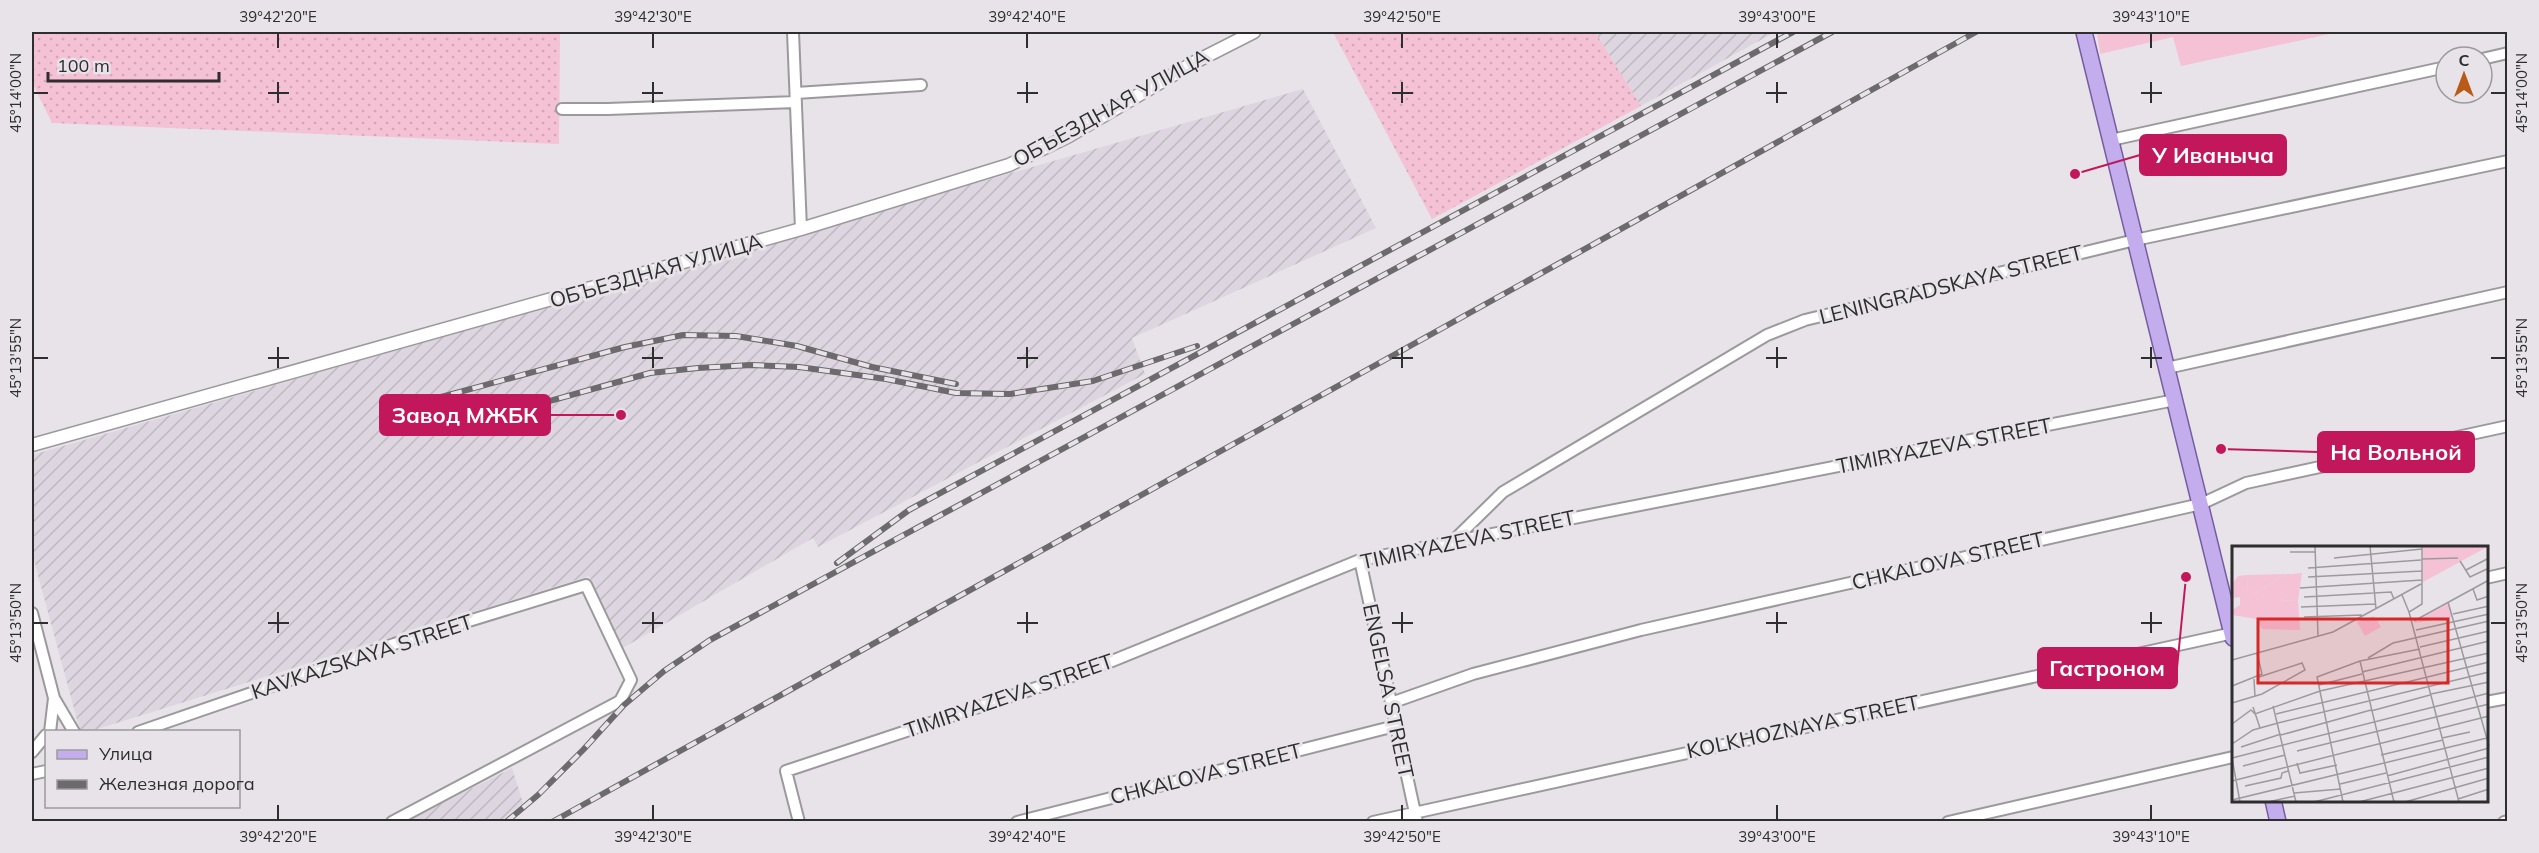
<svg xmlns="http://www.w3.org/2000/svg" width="2539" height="853" viewBox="0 0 2539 853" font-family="Mulish,sans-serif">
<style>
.industrial{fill:url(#industrial-furrows)}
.grass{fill:url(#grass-dots)}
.garden{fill:#f5c1d5}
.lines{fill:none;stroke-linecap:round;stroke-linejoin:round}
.minor-casing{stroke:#9c999d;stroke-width:14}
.tertiary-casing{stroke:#9c999d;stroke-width:15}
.primary-casing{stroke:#765da1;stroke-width:18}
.minor{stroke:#fff;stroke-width:10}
.tertiary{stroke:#fff;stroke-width:12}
.primary{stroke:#c4adec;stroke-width:15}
.rail-casing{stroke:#6c6a6d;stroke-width:6}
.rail{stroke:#e7e3e8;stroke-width:4;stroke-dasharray:11;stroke-linecap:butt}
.ticks{fill:none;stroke:#2e2d2f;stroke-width:2}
.labels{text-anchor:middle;stroke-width:6;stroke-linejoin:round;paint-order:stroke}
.street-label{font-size:21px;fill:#2e2d2f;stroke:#e7e3e8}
.inset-road{fill:none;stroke:#9d9a9e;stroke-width:1.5}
.view{fill:#d62828;fill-opacity:0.15;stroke:#d62828;stroke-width:3}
.inset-edge{fill:none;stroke:#2e2d2f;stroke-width:3}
.leader{fill:none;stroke:#c2185b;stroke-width:2}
.callout-dot{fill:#c2185b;stroke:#e7e3e8;stroke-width:2}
.callout{fill:#c2185b;stroke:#c2185b;stroke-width:2}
.callout-label{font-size:22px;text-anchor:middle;font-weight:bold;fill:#fff}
.neatline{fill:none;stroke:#2e2d2f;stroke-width:2}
.ticks-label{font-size:15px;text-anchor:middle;fill:#2e2d2f}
</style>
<defs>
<pattern id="industrial-furrows" width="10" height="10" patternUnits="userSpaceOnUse" patternTransform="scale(1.5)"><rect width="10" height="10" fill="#ddd6e0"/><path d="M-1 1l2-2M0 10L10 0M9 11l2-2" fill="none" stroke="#beb8c0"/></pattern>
<pattern id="grass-dots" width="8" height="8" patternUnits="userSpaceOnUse" patternTransform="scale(1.5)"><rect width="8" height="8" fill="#f5c1d5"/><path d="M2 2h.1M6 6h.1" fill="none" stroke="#d2a6b7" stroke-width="1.8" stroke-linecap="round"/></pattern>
</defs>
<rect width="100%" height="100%" fill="#e7e3e8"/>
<path class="industrial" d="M1595,32h180l-134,74z
M1303,89l73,139 -244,110 13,36 -327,173 -5,-9 -192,111 -32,-73 -498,155h-11l-48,-178v-98z
M512,768l11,35 -22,18h-94z"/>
<path class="grass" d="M32,32h528l-1,112 -507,-21 -20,-41z
M1333,32h262l46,74 -209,113z"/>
<path class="garden" d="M2100,32h239l-158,34 -8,-29 -73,17 -3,-21z"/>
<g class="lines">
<defs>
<path id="minor" d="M793,32l8,197
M2482,59l26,-6
M796,93l125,-8
M562,109h46l188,-7
M2111,140l335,-73
M2167,368l341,-76
M1452,542l51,-50 264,-157 38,-15 330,-80 373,-79
M1360,560l57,262
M2486,578l22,-5
M32,613l22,85 -4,34
M54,698l20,34
M2486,702l22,-4
M1391,703l82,-29 168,-44 560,-126 45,-21 262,-57
M138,732l256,-88 192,-59 45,95 -11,21 -228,121
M32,752l14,-17
M32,774l14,-3
M799,822l-13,-51 304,-101 270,-110 815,-160
M1017,822l378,-96
M1373,822l860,-189
M1948,822l285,-65
M2504,822l4,-1"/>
<path id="tertiary" d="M32,445l769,-216 208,-64 58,-28 128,-75 59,-30"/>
<path id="primary" d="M2084,32l149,606
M2273,800l5,22"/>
</defs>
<use href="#minor" class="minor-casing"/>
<use href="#tertiary" class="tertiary-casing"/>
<use href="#primary" class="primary-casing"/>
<use href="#minor" class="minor"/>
<use href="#tertiary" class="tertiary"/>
<use href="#primary" class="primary"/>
<defs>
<path id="rail" d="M430,400l195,-53 58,-12 53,1 61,10 75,21 84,17
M453,428l197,-55 48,-5 53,-3 48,2 87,12 70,14 54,1 83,-13 104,-35
M837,563l72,-53 884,-478
M506,822l32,-27 45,-45 41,-45 40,-34 46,-31 1122,-608
M552,822l1424,-790"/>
</defs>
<use href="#rail" class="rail-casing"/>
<use href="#rail" class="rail"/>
</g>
<path class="ticks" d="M278,33v15M653,33v15M1027,33v15M1402,33v15M1777,33v15M2151,33v15M278,82v21M653,82v21M1027,82v21M1402,82v21M1777,82v21M2151,82v21M33,93h15M268,93h21M642,93h21M1017,93h21M1392,93h21M1766,93h21M2141,93h21M2491,93h15M278,347v21M653,347v21M1027,347v21M1402,347v21M1777,347v21M2151,347v21M33,358h15M268,358h21M642,358h21M1017,358h21M1392,358h21M1766,358h21M2141,358h21M2491,358h15M278,612v21M653,612v21M1027,612v21M1402,612v21M1777,612v21M2151,612v21M33,623h15M268,623h21M642,623h21M1017,623h21M1392,623h21M1766,623h21M2141,623h21M2491,623h15M278,805v15M653,805v15M1027,805v15M1402,805v15M1777,805v15M2151,805v15"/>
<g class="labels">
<g class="street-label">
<text transform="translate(1111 108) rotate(-29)" y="7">ОБЪЕЗДНАЯ УЛИЦА</text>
<text transform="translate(656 271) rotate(-16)" y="7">ОБЪЕЗДНАЯ УЛИЦА</text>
<text transform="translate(1951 285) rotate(-14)" y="7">LENINGRADSKAYA STREET</text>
<text transform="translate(1944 446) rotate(-11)" y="7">TIMIRYAZEVA STREET</text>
<text transform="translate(1468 540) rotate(-12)" y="7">TIMIRYAZEVA STREET</text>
<text transform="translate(1948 561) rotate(-13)" y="7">CHKALOVA STREET</text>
<text transform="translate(362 657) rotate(-18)" y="7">KAVKAZSKAYA STREET</text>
<text transform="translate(1388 691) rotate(78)" y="7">ENGELSA STREET</text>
<text transform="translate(1009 696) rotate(-19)" y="7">TIMIRYAZEVA STREET</text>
<text transform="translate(1803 727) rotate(-12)" y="7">KOLKHOZNAYA STREET</text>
<text transform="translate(1206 774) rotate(-14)" y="7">CHKALOVA STREET</text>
</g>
</g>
<g transform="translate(2232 546)">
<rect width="256" height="256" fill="#e7e3e8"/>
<path d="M191,0h66l-66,36zM55,28h6l-31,23 24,-7 2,6 -10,4 20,1 2,29 -38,-1 -5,-10 -25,-4v-5l8,-5v-8l-8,1v-14l6,-8 9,-1 1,20h4zM142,70l7,11 -16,9 -8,-14z" fill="#f5c1d5"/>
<path d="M70,27l-4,28 -22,-1 12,-4 -3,-5 -11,6 -13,-1 32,-22zM55,28l-35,21h-4l-1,-20zM217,57l4,14 -38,6v-1z" fill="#f5c1d5"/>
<path class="inset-road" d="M83,0l3,90M138,0l6,63M190,0v58l-13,8 50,190M58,6h25M102,12l88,-9M190,13l36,-1M228,15l10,16 19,-9M76,22l113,-8M234,24l23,-12M76,31l114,-6M68,42l122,-8M241,43l4,11 12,-4M170,49l7,17M72,51l87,-5 3,7M216,56l41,144M69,61l74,-3M221,68l36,-8M72,71l58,-2M182,75l75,-41M184,84l73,-16M188,101l69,-16M136,112l25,-15 96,-22M0,114l101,-28 88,-48M128,115l34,141M130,126l127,-31M22,133l1,18M87,139l43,-11M0,140l30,-12 -5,-21M199,148l58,-12M0,157l30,-9 43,-24 -3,-7 -43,14M41,160l23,96M21,161l7,21M139,165l59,-16M44,168l213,-52M0,178l19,-14 4,4 65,-23 169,-38M49,189l90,-25M210,192l28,-6M0,198l21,-14 25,-7 211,-51M9,201l40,-13M65,205l192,-47M149,209l62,-15M0,212l257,-65M0,212l8,44M65,217l3,10 37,-8M11,220l42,-11M155,230l102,-28M0,235l257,-65M108,238l46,-11M13,240l36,-8 1,-5 6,-2M62,247l47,-4M226,253l31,-10M0,254l255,-62M36,256l27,-6M82,256l175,-45M111,256l-26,-125 43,-16 60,-12M127,256l130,-34M173,256l84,-24"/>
<path class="view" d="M26,73h190v64h-190z"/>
<rect width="256" height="256" class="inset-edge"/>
</g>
<path class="leader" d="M2075 174L2140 155M621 415L550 415M2221 449L2318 452M2186 577L2177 668"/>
<g class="callout-dot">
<circle cx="2075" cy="174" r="6"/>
<circle cx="621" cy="415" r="6"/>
<circle cx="2221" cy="449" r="6"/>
<circle cx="2186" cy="577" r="6"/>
</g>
<g class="callout">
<rect x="2140" y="135" width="146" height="40" rx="6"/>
<rect x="380" y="395" width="170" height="40" rx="6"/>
<rect x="2318" y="432" width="156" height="40" rx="6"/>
<rect x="2038" y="648" width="139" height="40" rx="6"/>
</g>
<g class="callout-label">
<text x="2213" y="163">У Иваныча</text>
<text x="465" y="423">Завод МЖБК</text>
<text x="2396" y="460">На Вольной</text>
<text x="2107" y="676">Гастроном</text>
</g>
<rect width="2539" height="853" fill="none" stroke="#e7e3e8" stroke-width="66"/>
<rect x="45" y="730" width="195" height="78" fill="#e7e3e8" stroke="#9d9a9e" stroke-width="1.5"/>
<rect x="57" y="750" width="30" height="9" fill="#c4adec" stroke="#9d9a9e" stroke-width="1.5"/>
<text x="99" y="760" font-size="18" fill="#2e2d2f">Улица</text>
<rect x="57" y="780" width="30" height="9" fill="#6c6a6d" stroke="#9d9a9e" stroke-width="1.5"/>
<text x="99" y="790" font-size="18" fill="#2e2d2f">Железная дорога</text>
<g transform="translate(2464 75)"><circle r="28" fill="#e7e3e8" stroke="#9d9a9e" stroke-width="1.5"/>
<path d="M0-4.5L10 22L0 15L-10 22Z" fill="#ba5a17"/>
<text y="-9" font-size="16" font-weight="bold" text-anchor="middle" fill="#2e2d2f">С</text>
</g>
<path d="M48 72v9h171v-9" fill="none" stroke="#2e2d2f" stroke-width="3"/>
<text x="57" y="72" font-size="18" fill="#2e2d2f" stroke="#e7e3e8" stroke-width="4.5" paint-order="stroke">100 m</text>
<rect x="33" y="33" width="2473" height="787" class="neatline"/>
<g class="ticks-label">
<text x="278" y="22">39°42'20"E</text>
<text x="653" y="22">39°42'30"E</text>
<text x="1027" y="22">39°42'40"E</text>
<text x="1402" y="22">39°42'50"E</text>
<text x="1777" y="22">39°43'00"E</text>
<text x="2151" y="22">39°43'10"E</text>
<text transform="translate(16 93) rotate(-90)" y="5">45°14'00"N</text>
<text transform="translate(2522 93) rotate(-90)" y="5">45°14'00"N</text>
<text transform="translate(16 358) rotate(-90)" y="5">45°13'55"N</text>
<text transform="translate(2522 358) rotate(-90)" y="5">45°13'55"N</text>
<text transform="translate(16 623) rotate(-90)" y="5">45°13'50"N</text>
<text transform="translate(2522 623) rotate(-90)" y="5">45°13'50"N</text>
<text x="278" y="842">39°42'20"E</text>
<text x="653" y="842">39°42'30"E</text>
<text x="1027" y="842">39°42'40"E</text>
<text x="1402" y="842">39°42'50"E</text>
<text x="1777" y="842">39°43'00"E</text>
<text x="2151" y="842">39°43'10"E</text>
</g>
</svg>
